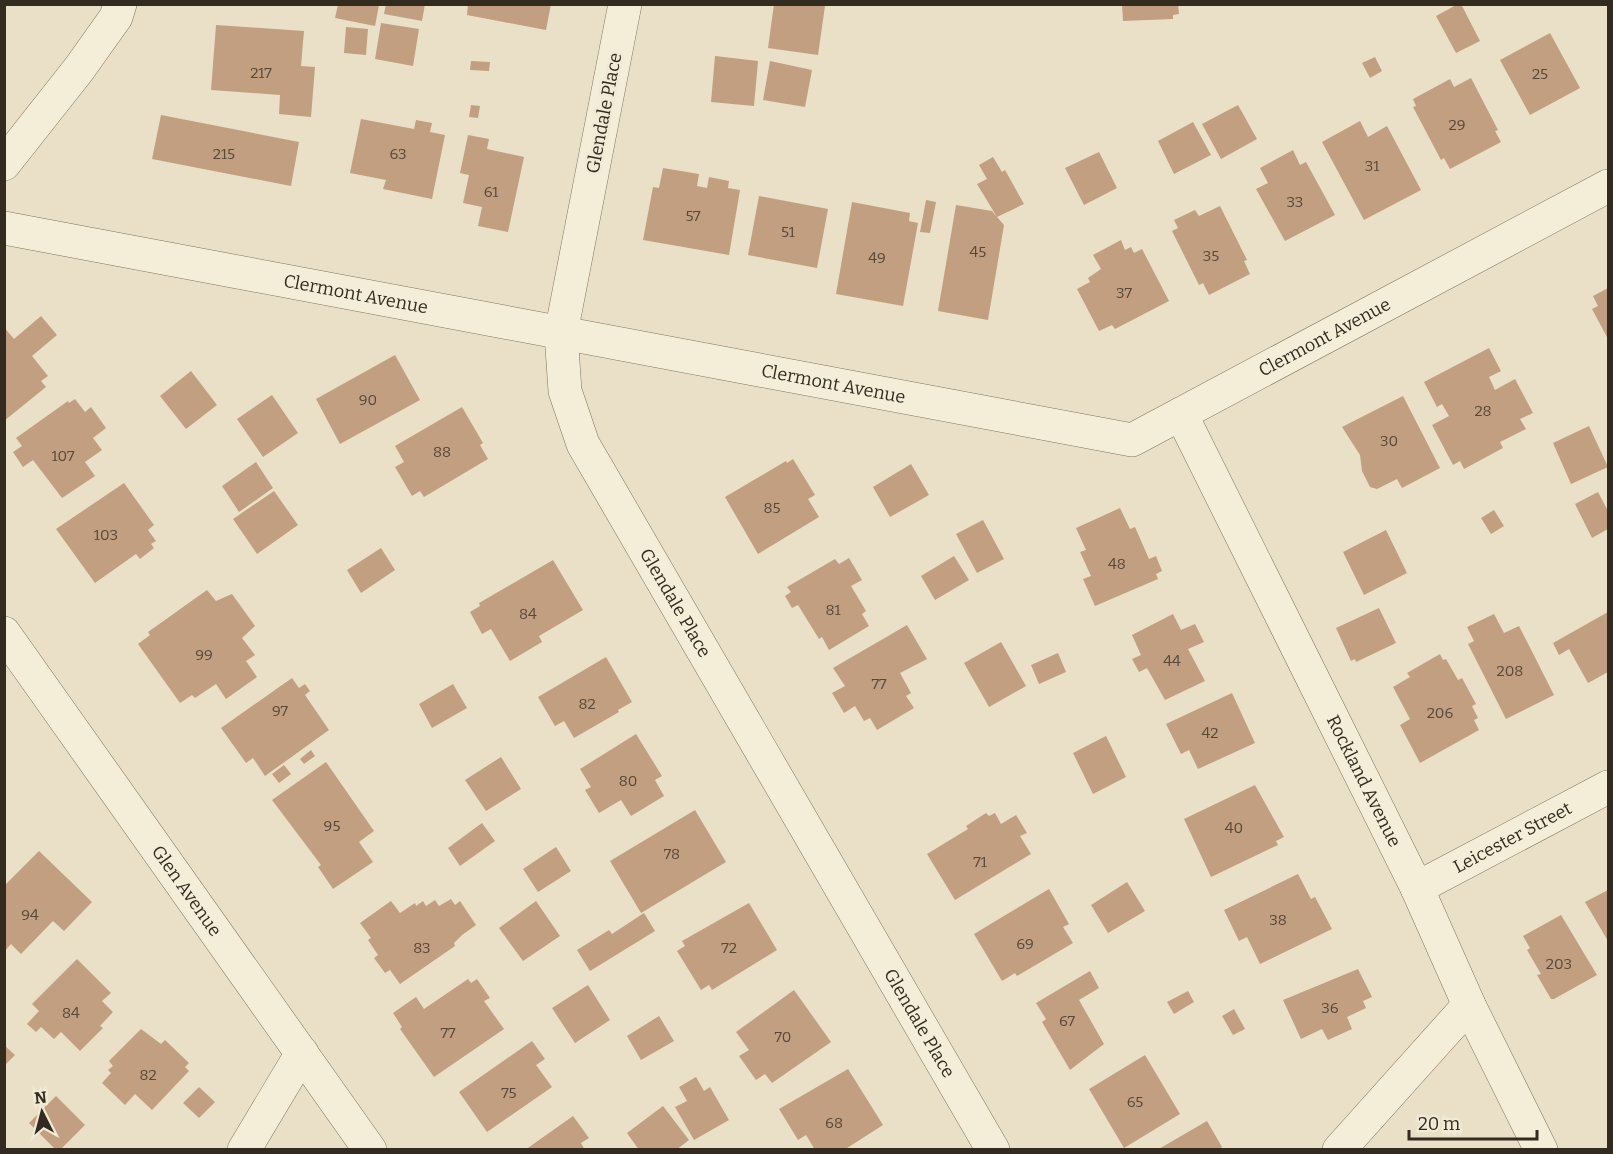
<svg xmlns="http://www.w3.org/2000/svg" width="1613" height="1154" viewBox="0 0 1613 1154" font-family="Bitter,serif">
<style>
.building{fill:#c29f81}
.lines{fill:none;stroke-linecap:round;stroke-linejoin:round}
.minor-casing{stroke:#82735e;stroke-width:34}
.tertiary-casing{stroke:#82735e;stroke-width:34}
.minor{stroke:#f4eed9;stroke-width:33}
.tertiary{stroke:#f4eed9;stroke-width:33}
.labels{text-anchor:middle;stroke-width:6;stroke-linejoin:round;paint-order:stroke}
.number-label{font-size:15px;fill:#584838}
.street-label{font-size:18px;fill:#342b20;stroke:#f1ead5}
</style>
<rect width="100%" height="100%" fill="#e9e0c7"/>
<path class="building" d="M386,4h39l-3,17 -38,-7z
M468,4h83l-5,26 -79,-15z
M774,4l51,2 -7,49 -50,-7z
M1122,4h56l1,10 -6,1v4l-50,2z
M1458,4h3l19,37 -24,12 -20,-37z
M338,5h41l-4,21 -40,-8z
M381,23l38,6 -6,37 -38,-7z
M216,25l88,6 -3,35 14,1 -4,50 -32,-3 1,-19 -69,-5z
M346,27l22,2 -2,26 -22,-2z
M1550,33l30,55 -50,27 -30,-55z
M715,56l43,5 -4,45 -43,-4z
M1375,57l7,14 -12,7 -8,-15z
M471,61l19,1 -1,9 -19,-1z
M770,61l42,9 -7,37 -42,-7z
M1471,78l27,52 -3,1 6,11 -51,27 -6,-11 -3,2 -28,-53 3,-1 -3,-7 37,-20 4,8z
M471,105l9,1 -2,12 -9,-1z
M1238,105l19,34 -36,20 -19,-35z
M161,115l138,27 -8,44 -139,-27z
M361,119l53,10 2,-9 16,3 -2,9 15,3 -13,64 -49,-10 3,-9 -36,-7z
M1360,121l8,16 19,-11 34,64 -57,30 -42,-78z
M1193,122l18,33 -37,19 -16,-33z
M468,135l21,4 -2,10 37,8 -16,75 -30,-6 4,-19 -19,-4 6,-28 -9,-2z
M1293,150l7,15 6,-3 29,53 -50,26 -29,-52 12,-6 -8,-15z
M1099,152l18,36 -33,17 -19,-37z
M993,157l9,15 3,-2 19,34 -27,13 7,8 -16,95 -50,-9 18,-106 36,6 5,6 -20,-33 10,-5 -8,-14z
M663,168l36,6 -2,12 10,2 2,-11 20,4 -1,7 12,2 -11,65 -86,-15 10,-53 6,1z
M759,196l69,13 -11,59 -69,-13z
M926,200l10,2 -6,31 -10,-1z
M852,202l58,11 -1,8 9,2 -15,83 -67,-12z
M1220,206l27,54 -3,1 6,13 -41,21 -6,-12 -4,2 -27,-54 6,-3 -4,-8 21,-10 4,6z
M1121,240l4,10 6,-3 3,6 8,-4 27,52 -54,28 -3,-4 -13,6 -22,-42 13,-7 -2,-4 13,-9 -8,-14z
M1608,288v51l-16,-30 6,-3 -5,-10z
M41,316l16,19 -25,21 16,20 -7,5 5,6 -42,34v-94l10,12z
M1489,348l12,23 -12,6 6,13 20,-11 18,34 -13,6 6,10 -26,13 3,6 -39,21 -4,-8 -7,4 -21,-40 17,-9 -7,-12 -5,3 -13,-25z
M395,355l25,45 -80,44 -24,-45z
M191,371l26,34 -31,24 -26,-33z
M272,395l26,38 -35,24 -26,-38z
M1403,396l37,72 -38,20 -5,-9 -20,10 -7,-2 -8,-16 -2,-16 -18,-28z
M75,399l10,13 6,-5 15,21 -13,10 9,12 -17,12 10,14 -33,22 -29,-38 -10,7 -10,-15 9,-6 -6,-8 52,-37 1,2z
M462,407l21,36 -3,2 8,14 -64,38 -4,-6 -8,5 -17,-29 9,-5 -9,-16z
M1589,426l19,41 -37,17 -18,-41z
M793,459l22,36 -7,4 11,18 -61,37 -33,-57 61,-36 1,2z
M256,462l17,26 -34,24 -17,-26z
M911,464l18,31 -39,22 -17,-30z
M124,483l30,42 -6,5 8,11 -5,3 3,4 -14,11 -4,-5 -41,29 -39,-54z
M274,491l24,34 -41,29 -24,-35z
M1598,492l10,19v18l-16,9 -17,-34z
M1120,508l10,21 5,-2 14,32 7,-3 6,15 -6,3 2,5 -63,27 -12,-27 8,-3 -11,-24 6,-2 -10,-22z
M1494,510l10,16 -13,8 -10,-16z
M983,520l21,39 -27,14 -21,-39z
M1386,530l21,43 -43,22 -21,-43z
M381,548l14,22 -34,23 -14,-23z
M954,556l15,24 -34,20 -14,-24z
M849,558l13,22 -11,6 15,25 -4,3 7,12 -40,24 -7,-13 -3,2 -21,-34 -6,3 -7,-12 6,-4 -4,-5 48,-28 4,5z
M553,560l30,50 -44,26 3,6 -32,19 -19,-32 -9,5 -12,-22 10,-6 -1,-3z
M207,590l9,11 16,-7 23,32 -13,12 13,17 -9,6 11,16 -31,22 -10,-15 -21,14 -3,-3 -12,8 -42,-59 12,-9 -2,-3z
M1379,608l17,35 -40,19 -1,-3 -4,2 -15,-33z
M1608,612v60l-20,11 -19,-34 -10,6 -6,-12z
M1173,614l8,16 14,-6 9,18 -16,7 17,32 -40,19 -18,-32 -8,4 -7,-13 9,-4 -9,-20z
M1494,614l10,19 15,-7 35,69 -48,24 -38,-75 6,-3 -7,-14z
M907,625l20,34 -27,14 11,20 -5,3 8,12 -37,22 -7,-12 -6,3 -9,-15 -11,7 -12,-20 13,-7 -12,-18z
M1001,642l25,44 -37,21 -25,-44z
M1058,653l8,19 -27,12 -8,-19z
M1440,654l3,6 3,-1 12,21 4,-2 14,26 -4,2 6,12 -4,2 5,10 -59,33 -20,-38 10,-6 -17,-32 17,-10 -3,-4z
M606,657l26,45 -14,8 1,2 -45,26 -10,-17 -9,5 -17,-29z
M292,678l7,10 6,-4 5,7 -5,4 24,35 -64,46 -12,-18 -7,5 -25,-35z
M453,684l14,24 -35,20 -13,-24z
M1232,693l23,50 -57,26 -9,-19 -8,4 -15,-30z
M636,734l26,42 -7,4 9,16 -33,20 -10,-16 -22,13 -14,-23 6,-3 -11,-18z
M1106,736l20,41 -33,17 -20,-41z
M311,750l4,6 -11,8 -4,-5z
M501,757l20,32 -35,22 -21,-31z
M326,762l48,69 -15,11 14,20 -40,27 -15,-22 3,-2 -49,-65z
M284,765l7,9 -12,9 -7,-9z
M1255,785l29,52 -8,4 2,4 -67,32 -27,-58z
M695,810l31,52 -85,51 -31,-52z
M986,813l3,3 6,-3 6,11 15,-9 11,18 -7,3 11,18 -76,46 -28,-46 41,-25 -2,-3z
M482,823l13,18 -35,25 -12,-18z
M556,847l15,24 -33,21 -15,-23z
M39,851l53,51 -28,29 -11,-10 -32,33 -10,-10 -7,8v-66z
M1298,874l13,25 4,-2 17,32 -72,35 -13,-27 -8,4 -15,-31z
M1127,882l18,29 -37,22 -17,-28z
M1049,889l20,35 -6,3 10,16 -56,33 -2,-3 -13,8 -28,-47z
M1608,890v51l-23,-39z
M451,899l4,6 5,-4 16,24 -14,10 -8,8 1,3 -55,38 -10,-14 -5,3 -11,-15 4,-3 -10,-15 3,-2 -11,-15 31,-22 9,12 15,-10 1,3 7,-5 3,5 9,-6 4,6z
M536,901l24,35 -37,25 -24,-33z
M749,903l28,47 -65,40 -3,-5 -8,5 -24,-39 8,-5 -3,-5z
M644,913l11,18 -65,40 -13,-21 32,-20 3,4z
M1561,915l36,60 -43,24h-3l-14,-24 4,-1 -14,-24 3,-2 -7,-12z
M77,959l34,34 -9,8 11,11 -13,14 3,2 -23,23 -19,-19 -7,7 -13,-12 -5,5 -9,-8 12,-13 -7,-7z
M1358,969l14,28 -9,4 3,7 -19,9 5,12 -24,11 -6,-11 -21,10 -18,-39z
M1090,971l9,17 -20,12 25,44 -34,26 -28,-48 4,-3 -10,-16z
M468,979l3,4 6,-4 13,19 -6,3 20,28 -70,48 -34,-48 2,-2 -9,-14 23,-16 8,12z
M588,985l22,35 -35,23 -23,-35z
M794,990l37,52 -59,41 -7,-9 -9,6 -17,-24 10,-6 -13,-18z
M1188,991l6,11 -20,12 -7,-12z
M1234,1009l11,20 -12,6 -11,-19z
M659,1016l15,25 -33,19 -14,-24z
M141,1029l20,15 4,-4 24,23 -4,4 4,4 -37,39 -17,-16 -10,11 -23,-22 9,-10 -3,-3 5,-4 -4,-5z
M532,1041l13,18 -9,6 16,22 -65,45 -28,-40z
M4,1045l11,10 -11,11z
M1145,1055l35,59 -56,34 -35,-59z
M848,1069l35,56 -39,25h-29l-9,-15 -8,5 -19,-31z
M696,1077l8,14 6,-4 19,33 -35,20 -19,-33 12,-6 -8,-14z
M199,1087l16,15 -16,16 -16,-15z
M56,1096l29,29 -25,25h-4l-27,-27z
M663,1106l26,34 -13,10h-37l-12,-17z
M573,1116l16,22 -8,5 4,7h-60z
M1207,1121l15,26 -3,3h-62z"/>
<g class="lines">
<defs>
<g id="minor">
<path id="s1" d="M625,4l-64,329 4,58 18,53 410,706"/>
<path id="s2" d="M4,228l1128,212 476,-254"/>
<path id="s3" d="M1181,414l236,474 52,117 72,145"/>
<path id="s4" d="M1417,888l191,-101"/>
<path d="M244,1150l58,-97"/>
<path d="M1339,1150l130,-145"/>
</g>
<g id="tertiary">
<path d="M4,164l75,-95 37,-52 4,-13"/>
<path id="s5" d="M4,633l366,517"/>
</g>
</defs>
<use href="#minor" class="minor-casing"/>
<use href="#tertiary" class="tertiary-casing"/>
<use href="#minor" class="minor"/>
<use href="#tertiary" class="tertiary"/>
</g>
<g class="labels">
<g class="number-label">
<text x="261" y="78">217</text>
<text x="1540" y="79">25</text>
<text x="1457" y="130">29</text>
<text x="224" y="159">215</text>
<text x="398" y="159">63</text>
<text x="1372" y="171">31</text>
<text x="491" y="197">61</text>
<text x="1295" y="207">33</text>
<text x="693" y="221">57</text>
<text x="788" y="237">51</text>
<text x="978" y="257">45</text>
<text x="1211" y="261">35</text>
<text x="877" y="263">49</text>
<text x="1124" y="298">37</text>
<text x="368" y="405">90</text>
<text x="1483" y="416">28</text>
<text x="1389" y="446">30</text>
<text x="442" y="457">88</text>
<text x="63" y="461">107</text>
<text x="772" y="513">85</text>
<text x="106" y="540">103</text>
<text x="1117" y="569">48</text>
<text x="833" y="615">81</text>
<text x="528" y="619">84</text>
<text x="204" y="660">99</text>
<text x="1172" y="666">44</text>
<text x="1510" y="676">208</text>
<text x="879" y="689">77</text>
<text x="587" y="709">82</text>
<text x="280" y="716">97</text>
<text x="1440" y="718">206</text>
<text x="1210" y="738">42</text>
<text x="628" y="786">80</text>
<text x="332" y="831">95</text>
<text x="1234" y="833">40</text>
<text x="672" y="859">78</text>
<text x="980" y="867">71</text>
<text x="30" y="920">94</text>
<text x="1278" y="925">38</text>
<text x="1025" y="949">69</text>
<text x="422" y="953">83</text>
<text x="729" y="953">72</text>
<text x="1559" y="969">203</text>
<text x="1330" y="1013">36</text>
<text x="71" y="1018">84</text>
<text x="1067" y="1026">67</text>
<text x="448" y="1038">77</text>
<text x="783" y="1042">70</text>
<text x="148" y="1080">82</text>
<text x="509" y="1098">75</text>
<text x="1135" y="1107">65</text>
<text x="834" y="1128">68</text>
</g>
<g class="street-label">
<text transform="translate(604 113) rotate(-79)" y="6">Glendale Place</text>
<text dy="6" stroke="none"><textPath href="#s2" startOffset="358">Clermont Avenue</textPath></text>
<text dy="6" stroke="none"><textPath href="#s2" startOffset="1366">Clermont Avenue</textPath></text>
<text dy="6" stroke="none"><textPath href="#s2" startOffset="844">Clermont Avenue</textPath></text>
<text dy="6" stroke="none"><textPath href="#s1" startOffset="633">Glendale Place</textPath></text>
<text dy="6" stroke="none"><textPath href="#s3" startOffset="410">Rockland Avenue</textPath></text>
<text dy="6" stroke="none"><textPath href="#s4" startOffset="108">Leicester Street</textPath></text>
<text dy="6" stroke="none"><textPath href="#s5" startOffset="316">Glen Avenue</textPath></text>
<text dy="6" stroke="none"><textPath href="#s1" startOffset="1119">Glendale Place</textPath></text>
</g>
</g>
<rect width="1613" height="1154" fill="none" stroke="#342b20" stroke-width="12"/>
<g transform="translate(42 1112) rotate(354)" stroke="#f1ead5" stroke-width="4.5" paint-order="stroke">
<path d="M0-4.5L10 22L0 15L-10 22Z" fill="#342b20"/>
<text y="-9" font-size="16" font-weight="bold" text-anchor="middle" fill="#342b20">N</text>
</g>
<path d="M1409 1130v9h128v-9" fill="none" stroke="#342b20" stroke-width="3"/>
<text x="1418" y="1130" font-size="18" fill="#342b20" stroke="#f1ead5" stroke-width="4.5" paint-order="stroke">20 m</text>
</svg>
